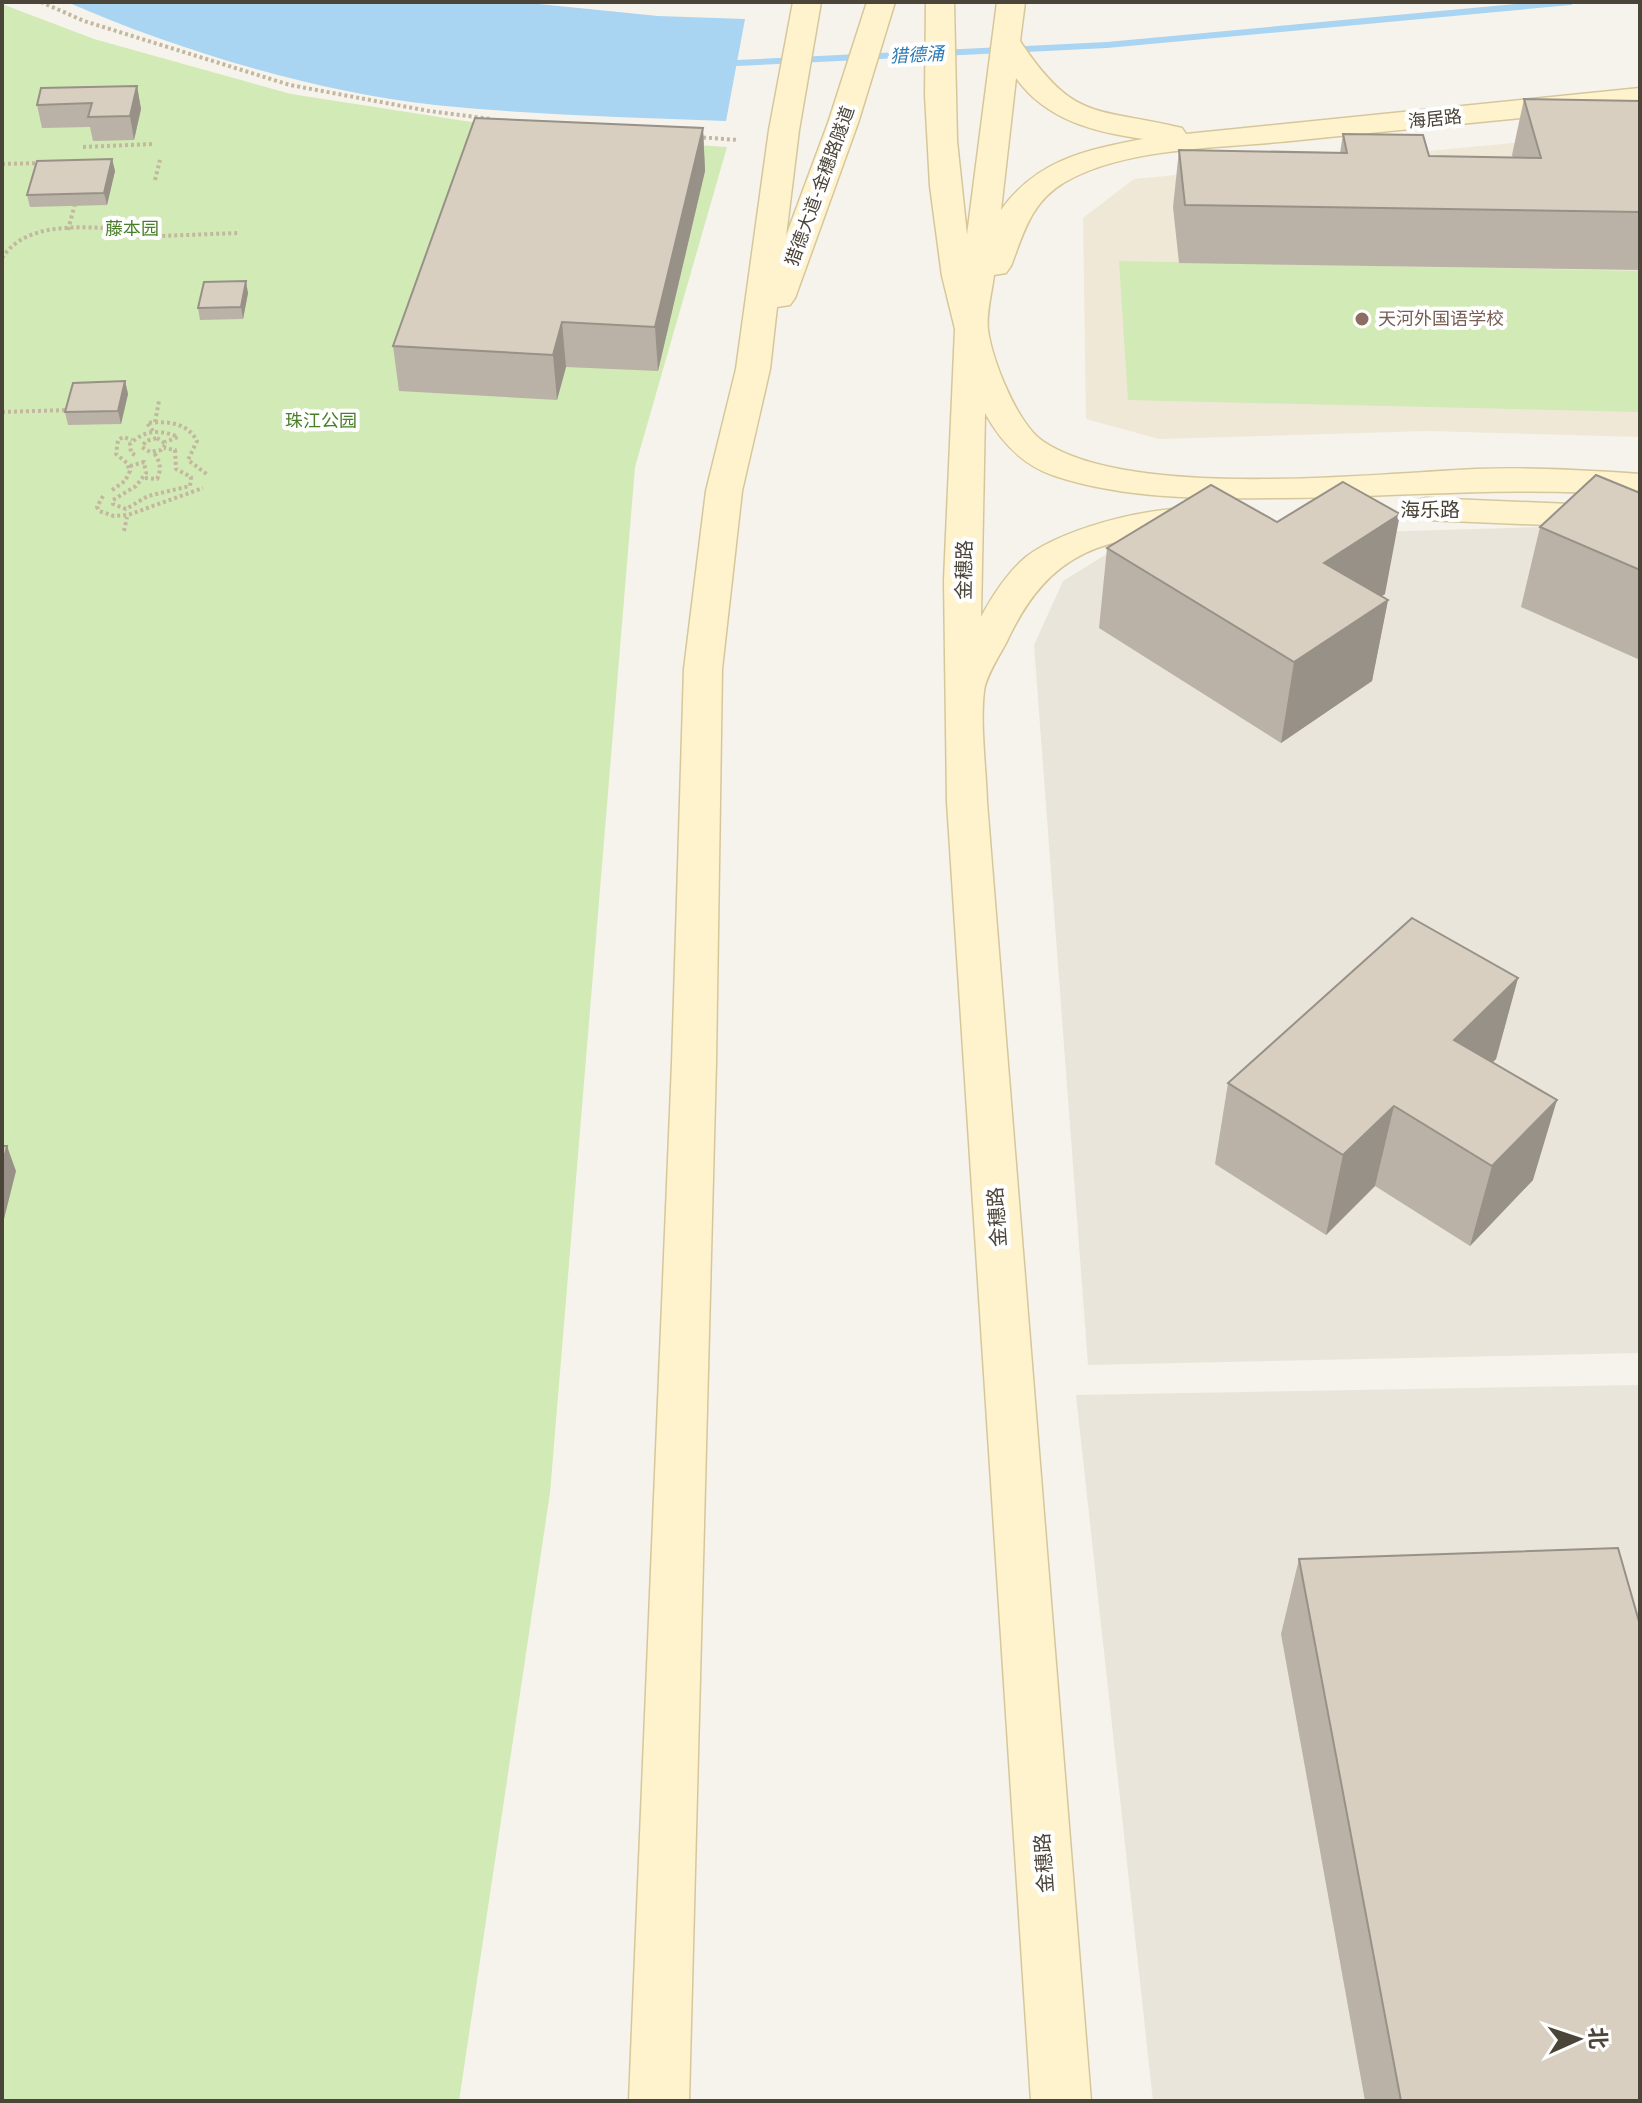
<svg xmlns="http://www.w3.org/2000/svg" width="1642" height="2103" viewBox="0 0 1642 2103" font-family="Lato,'Noto Sans SC',sans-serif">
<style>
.residential{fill:#eae5da}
.education{fill:#efe8d6}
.green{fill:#d2eab5}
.water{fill:#a9d4f2}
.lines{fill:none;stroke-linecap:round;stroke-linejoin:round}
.stream{fill:#a9d4f2;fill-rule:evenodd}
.secondary-casing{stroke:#d6c79b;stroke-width:3}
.path{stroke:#c4b79f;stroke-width:4;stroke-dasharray:3 3;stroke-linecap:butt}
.secondary{fill:#fff3cd;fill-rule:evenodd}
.wall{fill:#bab2a6}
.shaded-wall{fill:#979187}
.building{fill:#d8cfc1;stroke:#979187;stroke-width:2}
.education-dot{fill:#8d6e63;stroke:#fff;stroke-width:3}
.labels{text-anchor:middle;stroke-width:8;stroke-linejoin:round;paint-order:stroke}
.far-water-label{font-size:18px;font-style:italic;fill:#2e7ab2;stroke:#fff}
.far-street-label{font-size:18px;fill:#4b4439;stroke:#fff}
.far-park-label{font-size:18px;fill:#4a7f2a;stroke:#fff}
.far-education-label{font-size:18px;fill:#785e54;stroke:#fff;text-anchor:start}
.street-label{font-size:20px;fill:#4b4439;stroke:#fff}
</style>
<rect width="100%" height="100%" fill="#f6f3ec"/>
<path class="residential" d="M1607,525l33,4v824l-552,12 -54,-720 29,-64 68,-42z
M1640,1385v716h-487l-77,-706z"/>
<path class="education" d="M1640,131v306l-213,-6 -268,8 -73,-20 -3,-201 51,-39z"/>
<path class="green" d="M2,4l92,35 197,55 270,42 166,11 -92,320 -85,1026 -91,608h-457z
M1119,261l521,10v141l-512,-12z"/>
<path class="water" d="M67,2h452l139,14 87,3 -19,102c-97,-4 -194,-6 -291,-16 -120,-13 -258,-55 -368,-103z"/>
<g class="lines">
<path class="stream" d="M1538,2h38l-5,3 -464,43 -392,19 -5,-3 5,-3 392,-19z"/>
<defs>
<path id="secondary" d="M793,2h28l-22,128 -13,106 42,-113 39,-121h28l-37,121 -63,175 -5,7 -13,2 -7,62 -28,122 -20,178 -6,394 -27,1038h-60l43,-1038 12,-394 22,-178 30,-122 33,-239z
M926,2h28l3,139 10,94 30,-233h28l-5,39c55,83 77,66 162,87l4,6 454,-46v18c-117,12 -233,23 -350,35 -68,7 -165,6 -225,41 -34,20 -41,50 -54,84l-5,7 -12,2c-2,17 -8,38 -6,55 4,30 30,96 56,112 88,58 325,32 432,27 55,-2 109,1 164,5v22c-121,-11 -241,1 -363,2 -73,1 -152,1 -222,-22 -33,-11 -54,-34 -70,-63l-4,204c12,-22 26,-44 45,-60 38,-30 142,-57 189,-46l5,8 -5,8 -13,3c-96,8 -151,17 -195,111 -7,14 -21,34 -23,50 -4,33 2,77 3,111l104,1299h-60l-84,-1299 -3,-222 11,-251 -13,-53 -12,-90 -5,-91zM1016,78c30,42 78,54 127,61 -58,11 -106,21 -142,71z
M1426,498l214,9v22l-214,-9 -13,-3 -5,-8 5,-8z"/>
</defs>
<use href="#secondary" class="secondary-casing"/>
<path class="path" d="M41,2l43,19 206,64 139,26 62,8
M697,137l41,3
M83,147l70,-3
M2,164l39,-1
M155,180l5,-20
M68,230l8,-30
M2,258c27,-41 90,-29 133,-29l-2,8 106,-4
M2,412l67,-2
M155,422l4,-21
M153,431l-6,-8c20,-2 40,-1 50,18l-9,19 20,15
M157,438l9,6 -5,6 -11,2 -8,-5 4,-6z
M135,455l-4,-2 -1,-9c14,-14 30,-15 48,-7l-13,5
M130,466l14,-4 2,11 -10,13 -23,14v4l13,5 22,-13 42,-10 1,-9 -15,-8 -1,-19 -11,-2
M145,478l12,1c5,-9 3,-18 -3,-26
M112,490l13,-9 5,-10 -3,-8 -11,-9 2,-14 5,-3 9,3
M103,496l-6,11 2,4 15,5 14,-1 75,-27
M124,531l3,-14"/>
<use href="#secondary" class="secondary"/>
</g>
<path class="wall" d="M137,86l4,23 -7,31 -41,1 -3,-14 -48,1 -5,-23z
M1524,99l116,2v169l-461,-7 -6,-56 6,-57 161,3 3,-19 86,22 84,2 -1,-3z
M703,128l2,43 -47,200 -92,-4 -9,33 -158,-9 -6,-45z
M112,159l3,12 -8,34 -77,2 -3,-12z
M248,293l-5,26 -43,1 -2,-12z
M125,381l3,13 -7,30 -53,1 -3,-13z
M1640,493v167l-119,-53 19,-80z
M1107,548l278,46 -4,2 7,4 -16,81 -91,62 -182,-115z
M1518,978l-22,81 -3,3 40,118 -63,66 -95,-60 -49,49 -111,-71 13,-81z
M1299,1559l341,542h-275l-84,-467z"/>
<path class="shaded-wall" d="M137,86l4,23 -7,31 -4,-24z
M703,128l2,43 -47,200 -3,-44z
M112,159l3,12 -8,34 -3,-12z
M246,281l2,12 -5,26 -2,-12z
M562,322l4,45 -9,33 -4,-45z
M125,381l3,13 -7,30 -3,-13z
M1400,514l-15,80 -75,50 14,-81z
M1388,600l-16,81 -91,62 13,-81z
M1518,978l-22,81 -62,61 20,-80z
M1557,1100l-24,80 -63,66 22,-80z
M1394,1106l-19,80 -49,49 17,-80z
M7,1146l9,25 -14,56v-60z"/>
<path class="building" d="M137,86l-7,30 -42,1 4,-14 -55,2 4,-17z
M1524,99l116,2v111l-455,-7 -6,-55 168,3 -4,-19 80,1 6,21 112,2z
M475,118l228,10 -48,199 -93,-5 -9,33 -160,-9z
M112,159l-8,34 -77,2 10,-34z
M246,281l-5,26 -43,1 6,-26z
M125,381l-7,30 -53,1 8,-29z
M1596,475l44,18v77l-100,-43z
M1343,482l57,32 -76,49 64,37 -94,62 -187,-114 104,-63 66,37z
M1412,918l106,60 -64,62 103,60 -65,66 -98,-60 -51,49 -115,-72z
M2,1146h5l-5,21z
M1618,1548l22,77v476h-239l-102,-542z"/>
<circle class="education-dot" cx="1362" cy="319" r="8"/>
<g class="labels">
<g class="far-water-label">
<text transform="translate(917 55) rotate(-3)" y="6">猎德涌</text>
</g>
<g class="far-street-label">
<text transform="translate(1435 119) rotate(-6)" y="6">海居路</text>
<text transform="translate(820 186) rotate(-70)" y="6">猎德大道-金穗路隧道</text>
</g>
<g class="far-park-label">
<text x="132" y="235">藤本园</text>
<text x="321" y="427">珠江公园</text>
</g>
<g class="far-education-label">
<text x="1378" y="325">天河外国语学校</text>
</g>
<g class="street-label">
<text x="1430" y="517">海乐路</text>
<text transform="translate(964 570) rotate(-89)" y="7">金穗路</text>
<text transform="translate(997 1217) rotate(-94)" y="7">金穗路</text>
<text transform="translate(1044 1863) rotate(-94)" y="7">金穗路</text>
</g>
</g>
<rect width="1642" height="2103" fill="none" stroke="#4b4439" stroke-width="8"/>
<g transform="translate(1578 2039) rotate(87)" stroke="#ffffff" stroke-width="6" paint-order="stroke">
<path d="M0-6L14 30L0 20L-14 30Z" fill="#4b4439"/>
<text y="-12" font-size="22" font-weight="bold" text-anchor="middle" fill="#4b4439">北</text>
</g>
</svg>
